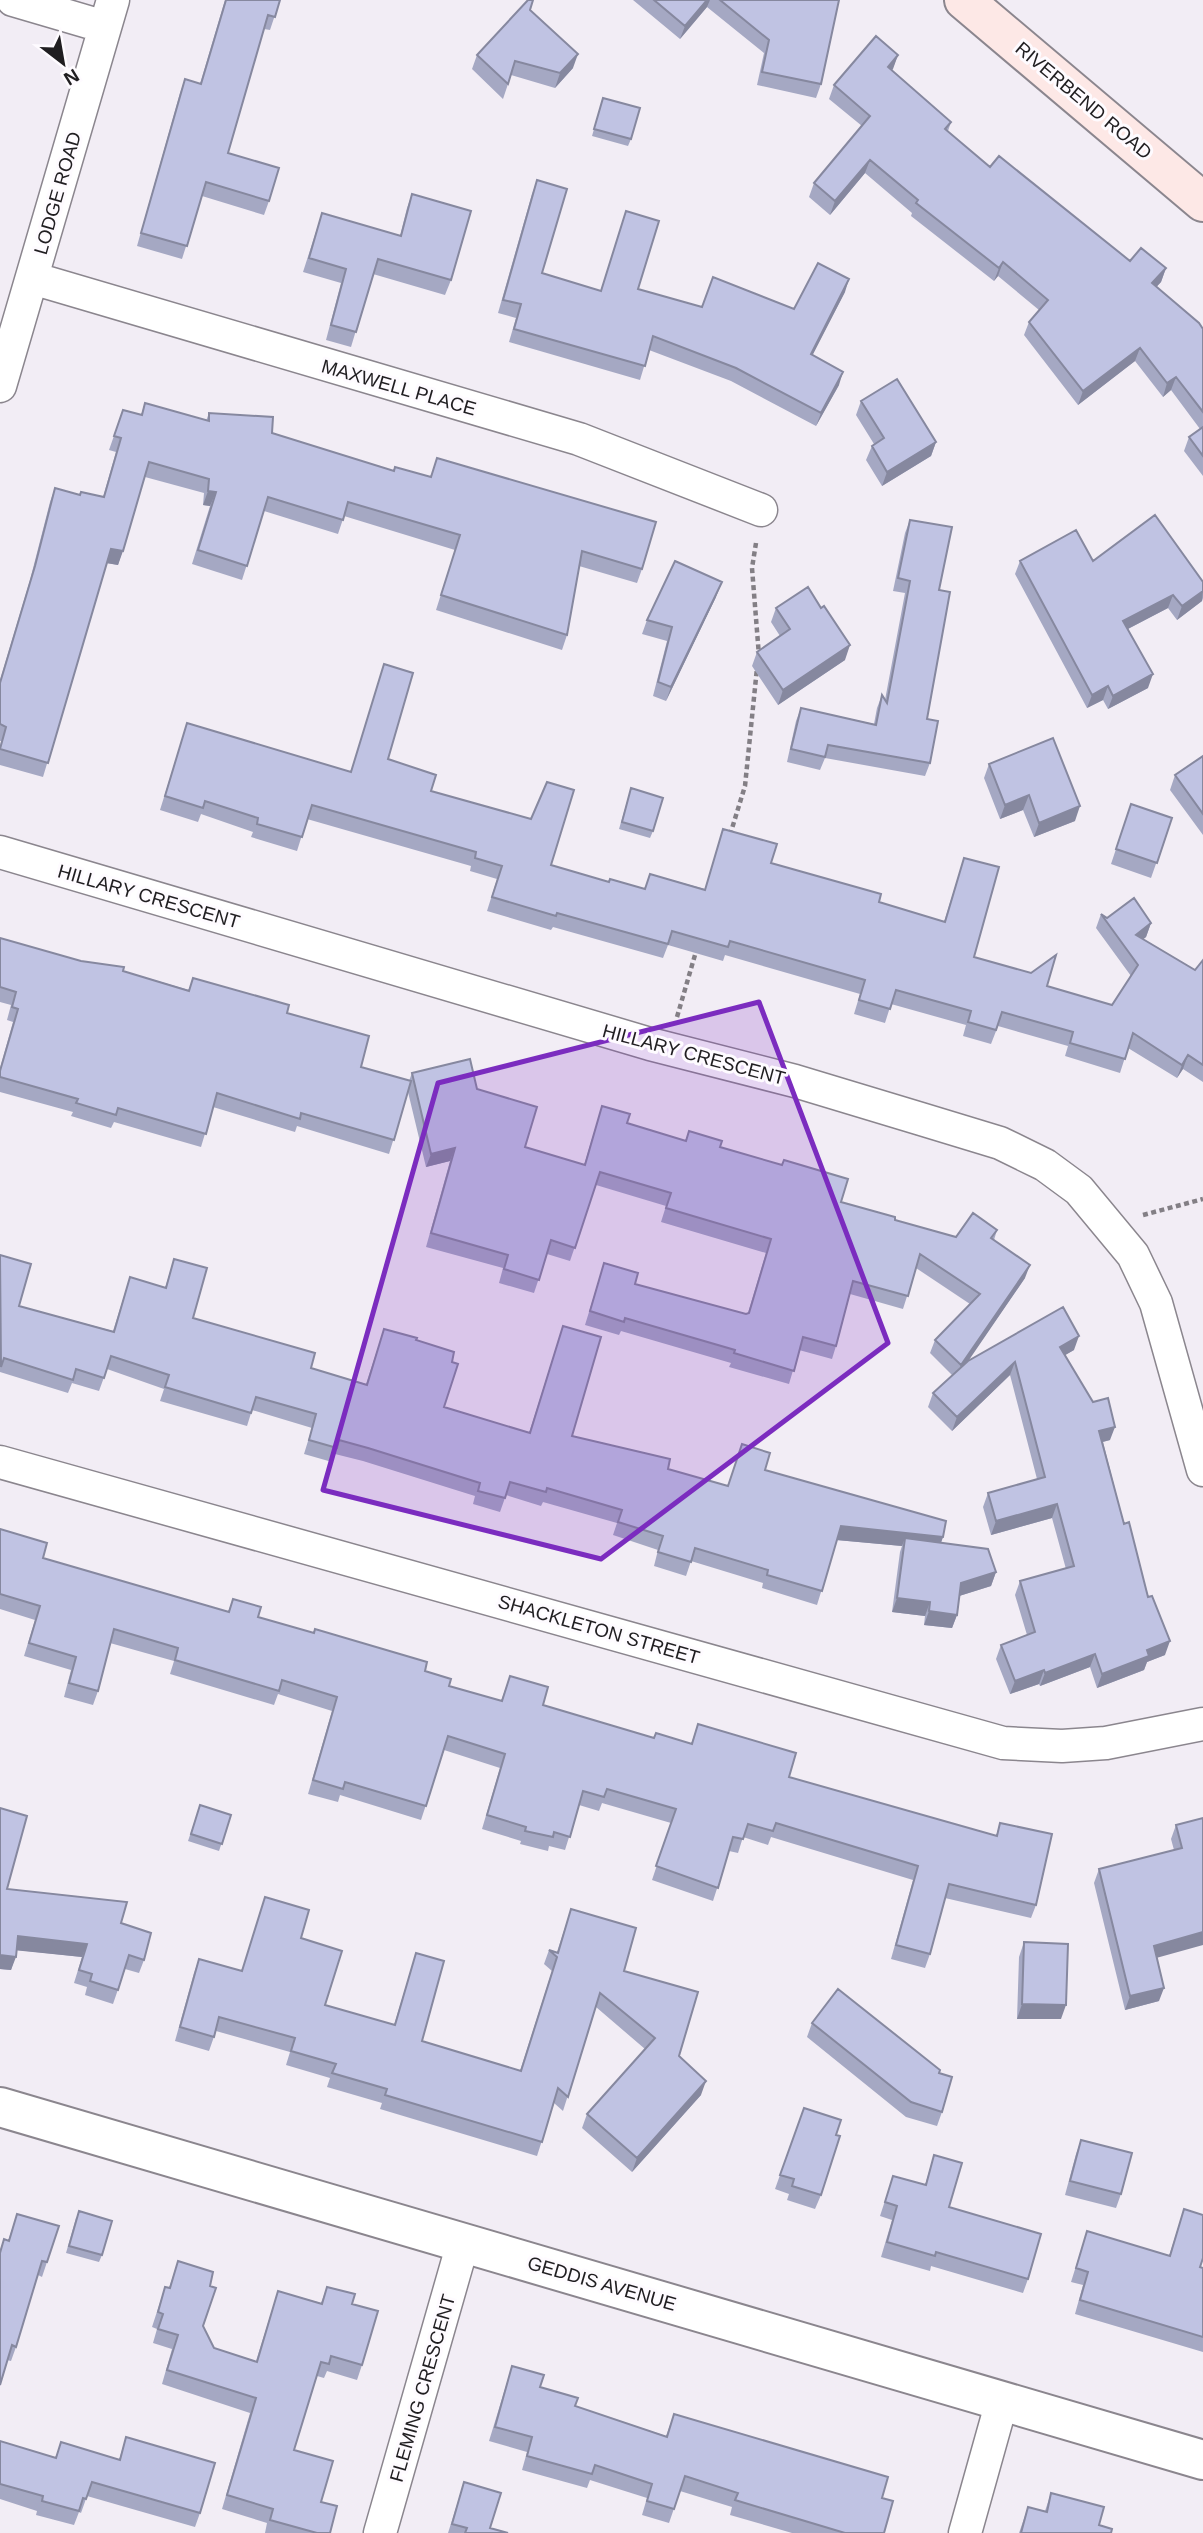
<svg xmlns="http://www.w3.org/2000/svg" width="1203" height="2533" viewBox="0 0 1203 2533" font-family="Arial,sans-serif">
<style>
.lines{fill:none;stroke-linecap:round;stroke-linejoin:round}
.minor-casing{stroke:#8b868e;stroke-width:35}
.tertiary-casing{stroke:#8b868e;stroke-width:42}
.secondary-casing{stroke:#8b868e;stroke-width:42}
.path{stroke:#837f85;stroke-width:4.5;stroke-dasharray:5 3.5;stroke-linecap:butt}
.minor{stroke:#fff;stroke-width:32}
.tertiary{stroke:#fff;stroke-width:38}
.secondary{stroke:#fde8e6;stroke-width:38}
.wall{fill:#a5a8c3}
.shaded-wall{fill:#86889f}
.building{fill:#c0c3e3;stroke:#86889f;stroke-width:2}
.marked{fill:#7b2cbf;fill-opacity:0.2;stroke:#7b2cbf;stroke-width:5;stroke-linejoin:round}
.labels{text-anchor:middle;stroke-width:6;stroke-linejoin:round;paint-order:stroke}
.street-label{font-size:19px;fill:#201e21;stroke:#fefbff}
</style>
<rect width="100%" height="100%" fill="#f2edf5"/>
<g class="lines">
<defs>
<path id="minor" d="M13,0l92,27
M32,278l547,161 182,71
M0,386l113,-386
M0,852l650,192 145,37 126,38 79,24 45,22 34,25 54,65 23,48 47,167
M0,1462l1003,281 59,3 44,-3 97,-19
M380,2533l83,-290
M965,2533l37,-132"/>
<path id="tertiary" d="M0,2107l1203,353"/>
<path id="secondary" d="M964,0l239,202"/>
</defs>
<use href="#minor" class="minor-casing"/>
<use href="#tertiary" class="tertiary-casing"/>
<use href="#secondary" class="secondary-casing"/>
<path class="path" d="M756,543l-4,25 7,88
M730,835l15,-49 12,-118
M677,1017l20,-69
M1143,1215l60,-16"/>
<use href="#minor" class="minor"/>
<use href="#tertiary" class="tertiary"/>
<use href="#secondary" class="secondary"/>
</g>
<path class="wall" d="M225,0h55l-10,30 -6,-1 -36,124 41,48 -5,14 -62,-19 -20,63 -45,-13 43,-153 5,-14 15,5z
M633,0h206l-18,84 -5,14 -59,-13 7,-32 -57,-46 -27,32z
M530,10l43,58 -18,20 -44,-13 -8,24 -31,-30 5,-14z
M898,55l-6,15 59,52 -3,9 42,36 140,94 36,7 -5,14 -5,5 47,42v147l-19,-25 5,-14 11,-8 -29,-39 -8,7 -28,-36 -57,44 -54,-70 5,-13 10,-12 -41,-34 -4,5 -83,-65 1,-3 -47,-40 -35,42 -21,-18 5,-14 48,-57 -33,-27 5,-14z
M603,98l28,41 -3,7 -36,-10z
M537,180l5,93 59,18 25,-80 12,78 64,18 92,2 51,-17 -33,63 27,30 -23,41 -85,-45 -82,-31 -9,30 -131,-38 7,-24 -18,-5 34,-119z
M412,194l39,86 -6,15 -72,-21 -22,73 -25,-7 15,-57 -38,-11 19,-59 78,23 7,-28z
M861,401l75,41 -5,14 -49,30 -16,-26 6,-14 2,-2 -18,-29z
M145,403l61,18 3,-8 185,58 37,6 6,-19 205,111 -5,14 -58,-17 -12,69 -5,15 -126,-40 19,-60 -111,-34 -6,18 -74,-23 -22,69 -50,-16 18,-58 -7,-1 1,-12 -59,-16 -27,88 -11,-2 -64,214 -43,-12v-19l1,-5h-1v-61l30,-100 20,-78 5,-14 24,7 24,2 13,-45 -7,-2 14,-40 18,5z
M910,520l29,70 -12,129 3,44 -5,13 -100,-18 -5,12 -33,-8 9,-41 5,-13 73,16 3,-16 5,-13 3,5 20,-107 -12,-2 12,-58z
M1020,561h73l110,21v16l-1,3 -25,19 -9,-12 -40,21 20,59 -40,21 -5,-9 -16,8 -72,-134z
M716,597l-50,104 -13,-5 14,-55 -25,-7 5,-14z
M776,608l69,52 -67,45 -26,-39 5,-14 23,-16 -9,-14z
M384,664l4,95 43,32 120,74 58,17 36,7 5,-15 55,15 18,-60 48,34 108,39 65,20 20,-64 10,99 73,29 65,19 19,-29 -35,-48 5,-14 6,4 44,5 -5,14 -3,2 52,31 8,-10v122l-20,-13 -6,9 -49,-30 -8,25 -55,-17 3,-10 -70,-20 -7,18 -28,-8 3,-11 -75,-21 -6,19 -31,-9 6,-20 -135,-39 -2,6 -55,-16 -5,13 -110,-31 -2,3 -64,-19 10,-32 -27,-8 1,-5 -164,-47 -10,32 -46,-14 2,-5 -52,-18 -3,8 -38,-12 27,-87 164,49z
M1203,756v79l-33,-45 5,-15z
M989,764l86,57 -41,16 -11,-27 -23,9 -16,-41z
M631,788l22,43 -3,7 -31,-9z
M1131,804l41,14 -21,60 -40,-14z
M0,938l81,23 42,10 66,19 4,-12 94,35 74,54 48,14 3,-8 65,16 48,58 59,18 18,-59 25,17 59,18 34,6 121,55 54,18 61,17 41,-7 -3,10 31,38 -57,82 106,-10 -9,5 45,85 -7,2 21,82 41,131 -18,7 -3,8 -47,18 -7,-21 -50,19 -1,-2 -29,10 -14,-35 5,-14 26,-10 -12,-40 5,-14 46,-12 -14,-51 -61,17 -8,-28 5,-14 49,-14 -27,-104 -58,56 -24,-24 5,-14 19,-18 -22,-22 5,-13 35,-36 -54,-36 -13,41 -53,-15 -14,52 -4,13 -33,-9 -10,34 -60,-17 2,-4 -110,-32 -2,4 -34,-10 19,-62 31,21 111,30 2,-1 18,-60 -105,-31 5,-16 -70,-21 -26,76 -23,-7 -13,39 -35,-10 4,-15 -77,-21 24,-86 -24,6 -18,-75 -19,62 -92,-28 -2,6 -82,-25 -12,40 -87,-25 -3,6 -40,-12 2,-4 -73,-20v-24l13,-46 -6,-2 4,-15 -11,-3z
M0,1255l19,51 94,25 17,-54 35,11 9,-29 19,59 118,50 55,16 18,-55 32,11 36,22 -8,45 85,26 34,-107 9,110 96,33 59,17 38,-16 178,67 -2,6 55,29 -5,14 -32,10 -2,19 -5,13 -28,-3 1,-9 -33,-4 8,-60 2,-6 -65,-6 -20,65 -55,-17 1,-5 -72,-22 -5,15 -32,-10 4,-16 -45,-15 4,-12 -74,-21 -2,4 -35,-11 -6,17 -27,-8 2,-8 -112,-35 -28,-7 -3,8 -28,-8 8,-26 -60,-18 -5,16 -87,-25 4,-12 -57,-20 -8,22 -27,-8 -4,10 -68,-21z
M0,1529l43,29 185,54 5,-13 25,18 167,54 24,15 52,15 9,-25 33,29 111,33 37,6 7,-20 91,53 207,59 4,-13 36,82 -5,13 -86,-20 -15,56 -5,14 -34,-9 22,-79 -142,-43 -3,8 -25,-8 -5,16 -9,-2 -16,50 -61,-21 19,-57 -69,-20 -3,8 -20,-6 -14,45 -16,-4 -1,5 -28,-7 1,-3 -39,-12 18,-61 -56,-18 -23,70 -81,-25 -2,7 -30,-8 24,-83 -54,-17 -4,11 -104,-31 4,-13 -64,-18 -12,48 -5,14 -29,-8 7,-27 -47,-14 11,-36 -35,-11z
M200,1805l31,10 -12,36 -31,-10z
M0,1808l7,81 114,34 23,37 -5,13 -14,-4 -12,35 -28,-9 2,-8 -13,-4 8,-26 -65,-7 -6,20 -11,-1z
M1203,1818l-46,139 2,44 -34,9 -31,-127 5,-14 75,-19 -3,-11 5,-14z
M265,1897l36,41 24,67 69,20 22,-72 6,88 98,30 32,-100 -8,-7 5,-14 8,2 14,-43 53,62 55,85 22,39 -69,77 -50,-44 5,-14 58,-65 -49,-42 -33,104 -9,-8 -17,53 -157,-47 2,-6 -55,-16 3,-9 -44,-13 4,-13 -74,-21 -7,20 -34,-10 19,-68 5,-14 43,12z
M1024,1942l37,77h-44l2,-62z
M812,2023l127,50 3,39 -5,14 -31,-9 -99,-80z
M804,2108l17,87 -6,14 -28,-9 2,-6 -14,-5z
M1081,2140l40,54 -5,14 -51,-13 11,-41z
M934,2155l15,52 79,72 -5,14 -92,-27 -1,5 -49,-14 11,-37 -12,-4 13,-40 32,9z
M1184,2209l16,58 3,1v84l-128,-38 8,-29 -12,-3 16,-51 82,25z
M17,2214l30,48 -5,15 -4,-2 -22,72 -5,14 -4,-1 -7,25v-135l4,-11 4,2z
M76,2218l26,37 -3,7 -33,-9z
M178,2261l32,25 -7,40 11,22 42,13 22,-70 43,12 6,-16 25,17 10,61 -5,15 -30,-9 -3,7 -7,-2 -23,74 27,52 9,31h-65l2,-10 -45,-14 28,-96 -88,-29 10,-35 -19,-6 4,-14 -5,-2 13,-40 4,1z
M512,2366l28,21 35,19 91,30 8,-22 208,84 2,35h-92l-62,-18 2,-8 -52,-16 -11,32 -27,-8 5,-17 -57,-18 -3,8 -65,-18 5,-18 -38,-11z
M126,2437l74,76 -5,14 -108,-31 -6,17 -2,-1 -5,13 -38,-10 1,-4 -37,-12v-58l56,17 5,-16 58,18z
M464,2482l26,46 18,5h-60z
M1051,2493l60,40h-92l9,-26 17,4z"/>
<path class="shaded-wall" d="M707,0h3l-3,7 -27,32 5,-13z
M578,54l-5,14 -18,20 5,-15z
M898,55l-5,14 -10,11 5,-13z
M870,160l-5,13 -35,42 5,-14z
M1003,262l-5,14 -4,5 5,-13z
M1166,268l-5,14 -14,15 5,-14z
M849,279l-4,13 -39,76 5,-14z
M1140,348l-5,13 -57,44 5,-14z
M843,372l-4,13 -23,41 5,-13z
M1176,377l-5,13 -8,7 4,-14z
M936,442l-5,14 -49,30 5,-14z
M208,491l8,1 -6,14 -7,-1z
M111,549l12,2 -5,14 -12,-2z
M722,582l-6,15 -50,104 5,-14z
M1203,591l-1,10 -25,19 5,-14z
M1173,595l-5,13 -50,26 5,-13z
M850,645l-5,15 -67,45 5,-15z
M1153,674l-5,14 -40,21 5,-13z
M1108,686l-5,14 -16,8 5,-13z
M1029,795l-6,15 -23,9 5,-14z
M1080,806l-5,15 -41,16 5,-14z
M1151,923l-5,14 -15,12 5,-14z
M1188,1055l-5,14 -6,9 5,-13z
M455,1148l-5,13 -24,6 5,-13z
M1030,1265l-5,13 -69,101 5,-14z
M1079,1336l-5,14 -19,11 5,-14z
M1015,1362l-5,13 -58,56 5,-14z
M1115,1427l-5,13 -16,4 5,-13z
M1057,1504l-5,14 -61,17 5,-14z
M841,1526l102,11 -5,13 -33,-12 -3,8 -66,-6z
M996,1572l-5,14 -35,11 5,-14z
M897,1598l33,4 -5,14 -33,-4z
M929,1611l28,4 -5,13 -28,-3z
M1170,1641l-5,14 -18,7 -3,8 -47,18 5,-14 45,-24z
M1095,1654l-5,13 -50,19 5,-13z
M1044,1670l-5,14 -29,10 5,-13z
M1203,1932v13l-54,15 5,-14z
M18,1936l69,8 -5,13 -69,-7z
M0,1955l16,2 -5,13 -11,-1z
M1164,1988l-5,13 -34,9 5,-14z
M1022,2004l44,1 -5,14h-44z
M706,2081l-5,14 -69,77 5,-14z"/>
<path class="building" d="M226,0h54l-5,17 -7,-2 -40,138 51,15 -10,33 -63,-19 -19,64 -46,-13 44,-154 16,5z
M528,0h5l-3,10 48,44 -18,19 -45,-12 -7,23 -31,-29z
M654,0h53l-22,26z
M720,0h119l-18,84 -59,-12 7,-32z
M876,36l22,19 -10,12 63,55 -6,7 45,38 9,-11 131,105 11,-13 25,20 -14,15 47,40 4,6v83l-27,-35 -9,6 -27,-35 -57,43 -54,-69 19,-22 -45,-38 -4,6 -83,-65 2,-3 -48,-40 -35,41 -21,-18 56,-67 -36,-31z
M603,98l37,10 -9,31 -37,-10z
M537,180l30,9 -25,84 59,18 25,-80 33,10 -21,68 64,18 11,-30 81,32 24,-46 31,16 -38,75 32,18 -22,41 -85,-45 -83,-32 -8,30 -131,-37 7,-25 -18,-4z
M412,194l59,17 -20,69 -73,-21 -22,73 -25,-7 15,-56 -37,-11 13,-45 79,23z
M897,379l39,63 -49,30 -15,-26 12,-8 -23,-37z
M145,403l64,18v-8l64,4 -1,16 122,38 1,-4 36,10 6,-19 219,64 -14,47 -60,-18 -15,84 -126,-40 19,-60 -112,-33 -5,18 -75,-23 -21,69 -49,-16 18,-58 -8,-1 1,-12 -60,-17 -26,89 -12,-2 -63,214 -48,-14 6,-22 -6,-3v-41l35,-117 20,-78 25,7 1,-3 23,5 17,-59 -7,-2 9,-26 19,5z
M1203,427v29l-14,-19z
M1155,515l48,67v9l-21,15 -9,-11 -50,26 30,53 -40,22 -5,-10 -16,9 -72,-134 56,-31 17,31z
M910,520l42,7 -13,63 11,2 -23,127 11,2 -8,42 -102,-18 -3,12 -34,-8 10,-41 75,17 6,-30 5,8 23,-122 -12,-3z
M675,561l47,21 -51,105 -13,-5 14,-55 -25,-7z
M808,587l13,21 3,-2 26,39 -67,45 -26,-38 33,-23 -14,-21z
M384,664l29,9 -25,86 48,16 -5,16 100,28 16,-37 27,8 -23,75 58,17 1,-3 35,10 5,-15 55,16 18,-61 54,15 -6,19 110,31 -2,8 66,20 19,-64 35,9 -25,90 57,16 25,-18 -9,31 65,19 26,-40 -37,-51 6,4 27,-20 17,25 -15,12 59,35 8,-10v105l-15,-10 -6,10 -49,-32 -8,26 -55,-16 3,-11 -71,-20 -6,18 -28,-8 3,-11 -75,-21 -6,19 -31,-9 6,-20 -135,-39 -2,6 -56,-16 -4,13 -111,-31 -1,3 -64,-19 10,-31 -27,-8 1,-6 -164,-47 -10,32 -45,-13 1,-6 -53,-17 -2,7 -38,-12 22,-73 164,49z
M1053,738l27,68 -41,17 -10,-28 -24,10 -16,-41z
M1203,756v58l-28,-39z
M631,788l32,10 -10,33 -31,-9z
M1131,804l41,14 -15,45 -41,-14z
M0,938l81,23 43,6 -1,4 66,20 4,-13 96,27 -2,8 82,23 -8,31 50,14 -17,59 -93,-27 -1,6 -83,-26 -11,41 -88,-26 -2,7 -40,-12 2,-4 -78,-22v-6l18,-62 -6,-2 4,-15 -16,-5z
M470,1059l7,30 60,18 -12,40 60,18 17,-59 28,8 -3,9 59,18 3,-10 33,10 -2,6 62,18 2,-5 64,19 -7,23 54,15v3l61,17 17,-24 24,17 -6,8 39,27 -69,100 -26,-25 45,-46 -60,-40 -12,42 -55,-15 -17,65 -33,-9 -9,34 -60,-18 1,-3 -110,-32 -1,4 -34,-11 14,-48 34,10 -3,11 111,30 3,-1 22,-74 -105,-31 5,-15 -71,-21 -25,76 -24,-8 -12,40 -35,-11 4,-14 -77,-22 24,-85 -24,6 -19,-81z
M0,1255l31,9 -12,42 95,26 16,-55 36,11 8,-29 33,9 -14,50 122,35 -4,15 56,17 17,-56 33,9 -1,2 38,12 -2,10 6,2 -14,43 86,26 33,-107 38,11 -29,99 98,23 -2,10 60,17 14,-42 28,9 -5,17 181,51 -3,16 -102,-11 -19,65 -55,-16 1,-5 -73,-22 -4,14 -33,-10 5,-16 -45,-14 4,-12 -75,-22 -1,4 -36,-10 -5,16 -27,-7 2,-8 -112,-35 -29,-8 -2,8 -28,-8 7,-26 -60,-17 -5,16 -86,-26 4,-12 -58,-19 -7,22 -28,-9 -3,11 -69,-22 -3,9z
M1063,1307l16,29 -19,11 33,55 15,-4 7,29 -16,4 25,93 5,-2 19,75 4,-1 18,45 -23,9 2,6 -47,18 -7,-20 -50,19 -1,-3 -29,11 -14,-36 34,-13 -15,-51 54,-15 -17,-62 -61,17 -8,-28 57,-16 -30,-115 -58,55 -24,-24 35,-32z
M0,1529l47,14 -4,15 186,54 4,-13 28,8 -3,10 56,16 1,-4 112,33 -2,9 26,8 -2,7 53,15 8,-25 38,11 -5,18 111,33 2,-5 36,11 6,-20 98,29 -7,24 208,59 3,-13 52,11 -16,71 -87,-21 -19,70 -34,-9 22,-79 -142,-43 -3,8 -25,-7 -5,15 -10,-2 -15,51 -62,-22 20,-57 -69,-20 -3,8 -21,-6 -13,46 -16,-5 -1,5 -28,-6 1,-4 -39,-12 18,-61 -57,-18 -22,70 -81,-24 -2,7 -30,-9 24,-83 -55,-17 -3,11 -104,-31 3,-12 -64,-19 -16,62 -29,-8 7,-26 -47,-14 11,-37 -40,-12z
M905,1538l83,11 8,23 -35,11 -4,32 -28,-4 1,-9 -33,-4z
M200,1805l31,10 -9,29 -31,-10z
M0,1808l27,8 -20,73 120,13 -6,21 30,10 -7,27 -15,-5 -11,35 -28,-9 2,-7 -13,-4 8,-26 -69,-8 -2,21 -16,-2z
M1203,1818v114l-49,14 10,42 -34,8 -31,-127 83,-21 -6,-23z
M265,1897l44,13 -8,28 41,13 -17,54 70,20 21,-72 28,8 -22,80 99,30 36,-114 -8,-7 9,3 13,-44 65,19 -12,43 74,21 -19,64 27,25 -69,77 -50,-44 68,-76 -55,-45 -32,104 -10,-9 -16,54 -157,-47 2,-6 -55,-16 4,-9 -45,-13 4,-13 -76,-21 -5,20 -34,-10 19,-68 43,12z
M1024,1942l44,2 -2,61 -44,-1z
M838,1989l102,81 -1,3 13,4 -10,35 -31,-10 -99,-79z
M804,2108l37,12 -5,15 4,1 -19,59 -29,-9 2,-7 -14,-4z
M1081,2140l51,13 -11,41 -51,-13z
M934,2155l28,8 -13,44 92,27 -13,45 -92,-27 -1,4 -48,-14 10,-36 -12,-4 8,-26 33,9z
M1184,2209l19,6v43l-3,9 3,1v69l-123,-37 8,-28 -12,-4 11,-37 83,25z
M79,2211l33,10 -10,34 -33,-9z
M17,2214l42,12 -12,36 -5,-1 -26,86 -4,-2 -12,40v-132l4,-14 5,2z
M178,2261l35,11 -3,14 6,2 -13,38 11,22 43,14 21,-71 44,13 5,-17 28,7 -3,10 26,7 -16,54 -31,-9 -2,8 -8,-2 -27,88 39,11 -12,41 16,4 -7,27h-13l-47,-13 3,-11 -46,-14 29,-97 -89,-28 11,-35 -20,-6 5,-15 -5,-2 7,-25 5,1z
M512,2366l32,9 -4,12 38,11 -3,8 92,31 7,-23 214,63 -6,21 11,3 -9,32h-39l-110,-33 3,-7 -53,-17 -11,33 -27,-8 5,-17 -57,-19 -3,9 -65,-18 5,-19 -37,-10z
M126,2437l89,26 -15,50 -108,-31 -6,17 -3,-1 -4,13 -37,-10 1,-5 -43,-12v-43l56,17 5,-16 59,18z
M464,2482l37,11 -11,35 18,5h-43l2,-5 -15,-4z
M1051,2493l53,14 -5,18 13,4 -1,4h-90l7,-26 19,5z"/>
<path class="marked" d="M759,1002l129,341 -287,216 -278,-69 115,-407z"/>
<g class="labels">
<g class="street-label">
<text transform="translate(1084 100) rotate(40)" y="7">RIVERBEND ROAD</text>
<text transform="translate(57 193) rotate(-74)" y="7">LODGE ROAD</text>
<text transform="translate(399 387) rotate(16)" y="7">MAXWELL PLACE</text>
<text transform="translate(149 896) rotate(16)" y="7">HILLARY CRESCENT</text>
<text transform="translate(694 1054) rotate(15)" y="7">HILLARY CRESCENT</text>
<text transform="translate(599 1629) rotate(16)" y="7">SHACKLETON STREET</text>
<text transform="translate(602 2283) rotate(16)" y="7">GEDDIS AVENUE</text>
<text transform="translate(422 2388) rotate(-74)" y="7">FLEMING CRESCENT</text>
</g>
</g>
<g transform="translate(63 63) rotate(149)" stroke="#fefbff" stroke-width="5" paint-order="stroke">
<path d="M0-5L12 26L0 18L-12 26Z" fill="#201e21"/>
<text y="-10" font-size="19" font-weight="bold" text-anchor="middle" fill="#201e21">N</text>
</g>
</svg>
